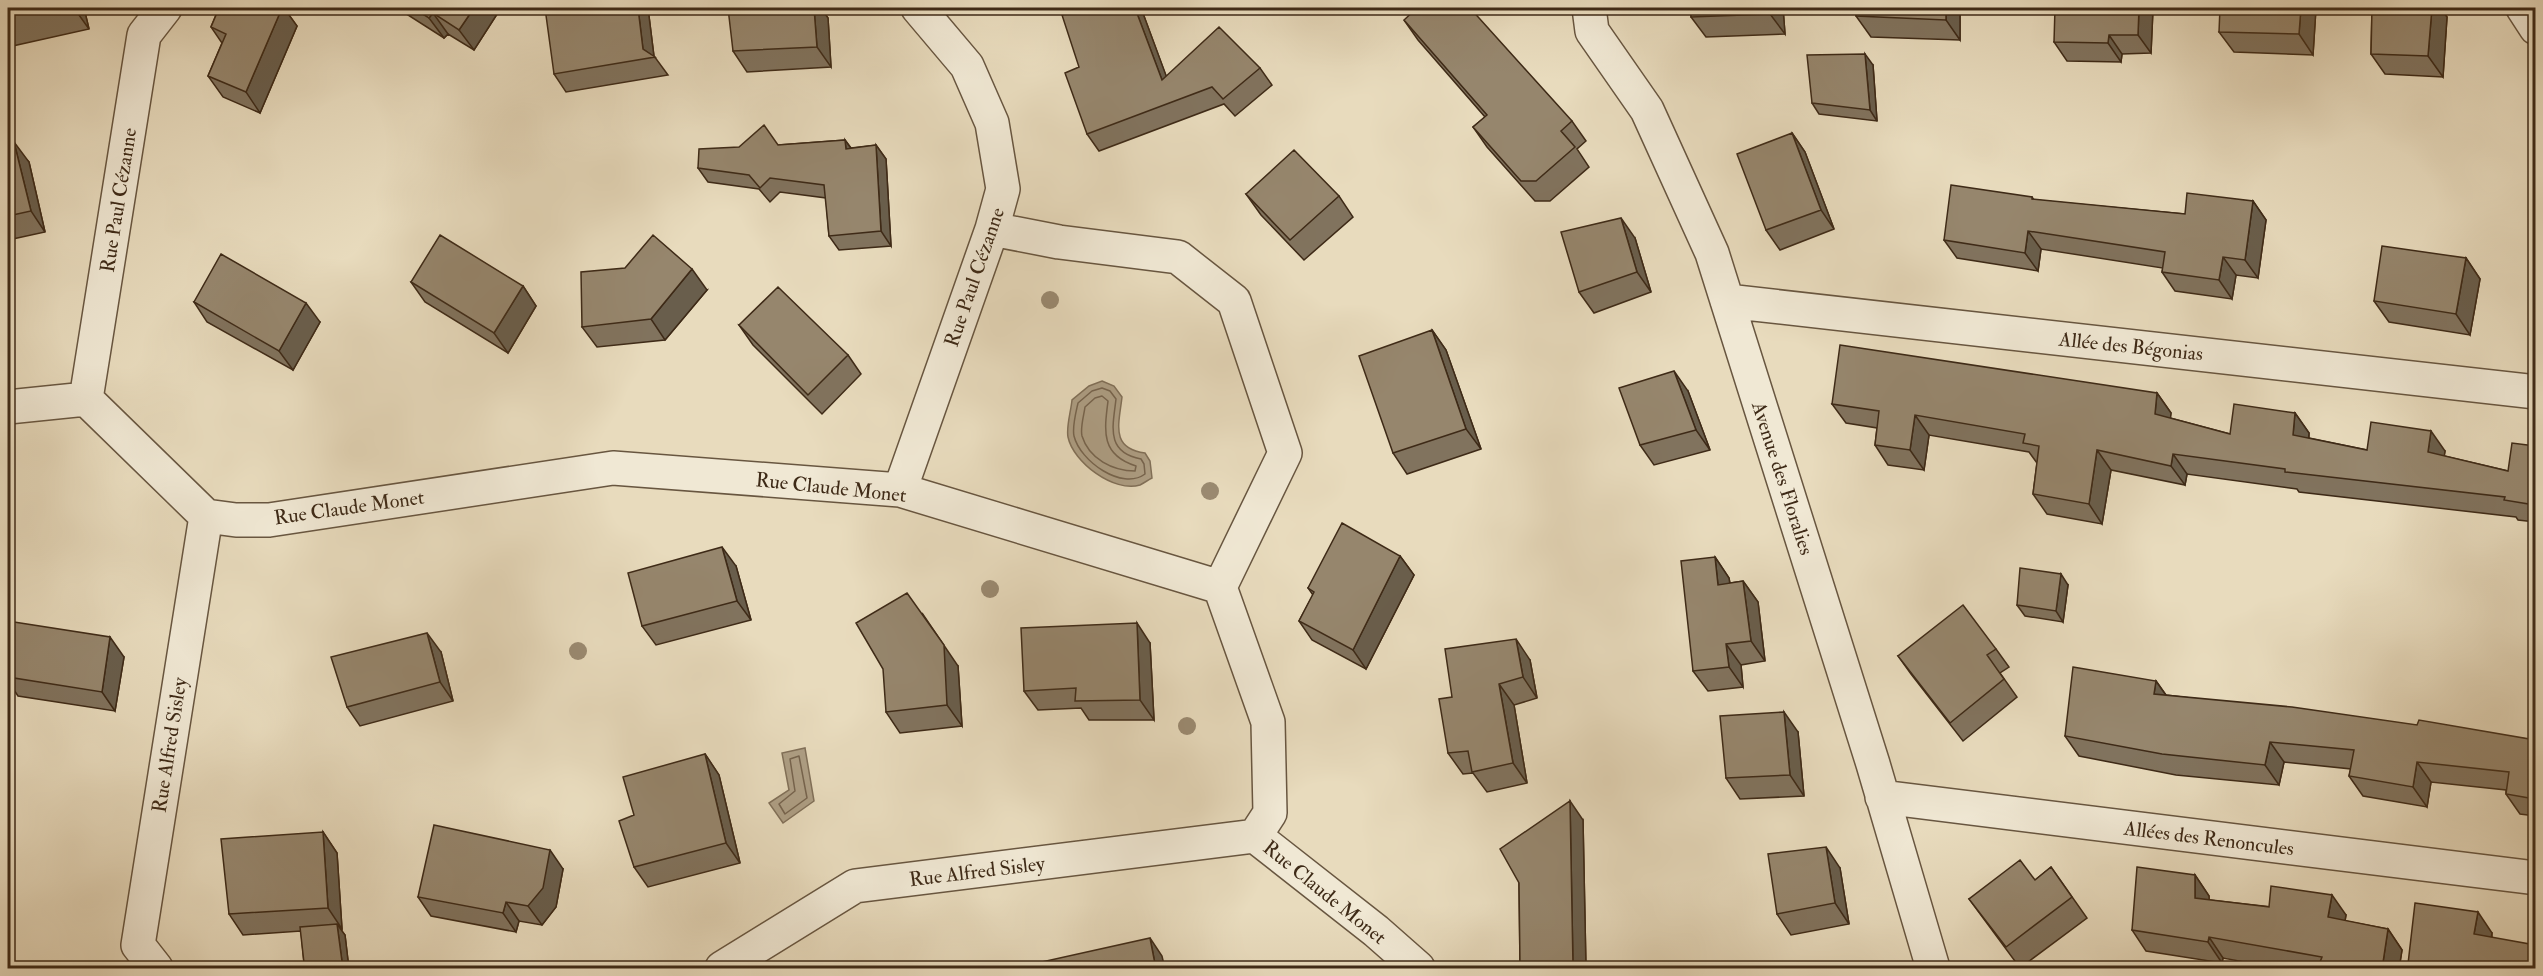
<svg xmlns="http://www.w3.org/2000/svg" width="2543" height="976" viewBox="0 0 2543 976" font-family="'IM FELL Double Pica',serif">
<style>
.water{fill:#ae9f85;stroke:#817059;stroke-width:1.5}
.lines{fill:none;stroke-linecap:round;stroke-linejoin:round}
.shore{stroke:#76644e;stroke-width:1.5}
.minor-casing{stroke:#685640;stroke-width:36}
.minor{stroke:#f0e8d4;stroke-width:33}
.tree{fill:#9a8a71}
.wall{fill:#81735e;stroke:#3e2a17;stroke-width:1.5}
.shaded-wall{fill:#695e4c;stroke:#3e2a17;stroke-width:1.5}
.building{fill:#96866d;stroke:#3e2a17;stroke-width:1.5}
.labels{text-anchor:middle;stroke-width:4.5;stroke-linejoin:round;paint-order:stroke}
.street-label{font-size:20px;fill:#3e2a17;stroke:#f0e8d4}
</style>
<rect width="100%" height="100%" fill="#e8dbbd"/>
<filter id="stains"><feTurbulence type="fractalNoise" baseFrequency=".00333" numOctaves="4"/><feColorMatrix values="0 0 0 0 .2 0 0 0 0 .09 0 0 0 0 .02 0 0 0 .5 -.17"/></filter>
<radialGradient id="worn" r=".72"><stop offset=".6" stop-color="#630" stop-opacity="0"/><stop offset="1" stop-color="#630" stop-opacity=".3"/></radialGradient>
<path class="water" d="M1102,381l12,5 8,11c-3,27 -12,51 23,56l5,8 2,17c-4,2 -8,5 -12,7 -26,8 -67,-23 -72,-48 -2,-10 3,-26 4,-37l17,-14z
M805,748l9,53 -31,22 -14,-20 20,-13 -7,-37z"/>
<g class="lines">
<path class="shore" d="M1102,388l8,3 6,8c-3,27 -11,53 25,60l3,5 1,10c-23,17 -65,-13 -71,-38 -2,-9 2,-24 4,-33l14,-12z
M1102,396l6,5c-4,31 -7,54 28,65l-1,5c-22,0 -46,-12 -53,-35 -2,-8 2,-21 3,-29l10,-9z
M799,756l8,42 -22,16 -6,-10 16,-13 -5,-32z"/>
<defs>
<path id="minor" d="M1589,8l3,23 55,79 65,143 161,511 60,204
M2523,8l13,20
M992,229l67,13 119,15 56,44 51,152 -65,134
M1727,301l809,91
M86,399l58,-364 21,-27
M8,407l78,-8 120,117 30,4h33l344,-52 287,22 320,97 48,135 2,91 -15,23
M900,490l92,-261 11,-40 -11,-66 -25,-57 -49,-58
M1882,797l654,81
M1255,836l121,95 42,37
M156,968l-18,-23 68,-429
M722,968l133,-82 400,-50"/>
</defs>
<use href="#minor" class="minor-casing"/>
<use href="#minor" class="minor"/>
</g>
<g class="tree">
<circle cx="1050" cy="300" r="9"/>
<circle cx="1210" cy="491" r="9"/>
<circle cx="990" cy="589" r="9"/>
<circle cx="578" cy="651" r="9"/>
<circle cx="1187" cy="726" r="9"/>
</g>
<path class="wall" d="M8,8h76l5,21 -81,18z
M219,8h65l13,18 -37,87 -37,-16 -15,-21 14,-33 -11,-16z
M397,8h104l-27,42 -26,-16 -4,4z
M648,8l6,48 14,19 -102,17 -12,-18z
M814,8h7l7,10 3,49 -84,5 -14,-21z
M1080,8h61l25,68 94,-8 12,17 -37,31 -11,-12 -125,47 -12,-17 -8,-67z
M1691,8h92l2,26 -79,3 -15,-20z
M1856,8h104v32l-89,-3 -15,-21z
M2316,8l-3,47 -79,-3 -15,-20z
M2372,8h68l7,9 -4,60 -58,-3 -14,-20z
M2153,9l-2,44 -29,1 -1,8 -54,-1 -13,-19z
M1404,20l168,101 14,20 -9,8 12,18 -39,34h-15l-48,-54 -14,-20 12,-10 -67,-77z
M1873,65l4,56 -58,-7 -7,-11z
M1792,133l13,19 29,77 -54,21 -14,-20z
M845,140l6,8 25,-3 10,14 5,87 -52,4 -10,-14 -3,-38 -46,-6 -10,10 -11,-13 -51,-7 -10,-14 80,-23z
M8,143l21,19 16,70 -37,8z
M1246,194l93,2 14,21 -49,43 -43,-45z
M2032,197l2,3 151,14 68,-13 13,19 -8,58 -22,-3 -4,24 -57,-8 -13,-19 1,-4 -122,-19 -3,22 -81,-13 -13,-18z
M1635,238l16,54 -57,21 -15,-21z
M2466,258l14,21 -10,56 -81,-13 -15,-21z
M411,282l112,4 13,20 -28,47 -83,-51z
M707,290l-42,50 -68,7 -15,-20z
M194,302l126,20 -27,48 -86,-48z
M739,325l109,30 13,19 -39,40 -69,-69z
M1432,330l14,20 35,99 -74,25 -14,-21z
M1688,391l22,59 -56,15 -14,-20z
M2157,393l14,20 -1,5 60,16 65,-21 14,20v5l58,12 78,1 -1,5 64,15 27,-25v76l-17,-2 -2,-3 -217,-25 -2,-3 -110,-15 -2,11 -74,-15 -9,54 -55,-10 -14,-20 4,-31 -8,-11 -100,-17 -5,35 -36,-5 -13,-20 2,-17 -31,-5 -14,-19z
M1400,556l14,19 -48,94 -54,-29 -13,-19 14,-26 -5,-7z
M1715,557l14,21 1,5 13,-2 15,21 7,59 -24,4 2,22 -35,4 -15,-20z
M736,566l15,54 -95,25 -14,-19z
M2068,585l-5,37 -38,-6 -8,-11z
M1150,643l4,77h-65l-8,-12 -43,2 -14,-19z
M1996,649l13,18 -9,6 17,24 -54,44 -52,-67 -13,-18z
M441,652l12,49 -93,25 -13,-19z
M8,657h116l-9,54 -97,-15 -10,-15z
M1530,660l7,38 -23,7 13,78 -40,9 -14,-19 -10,1 -15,-21 4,-56z
M958,666l4,60 -62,7 -14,-21z
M2156,681l10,14 369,45v76l-15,-2 -14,-20v-4l-75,-8 -4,25 -64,-11 -14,-20 2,-7 -67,-7 -5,23 -103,-10 -97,-19 -14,-20z
M1798,732l6,64 -64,3 -14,-21z
M705,754l14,21 21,88 -92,24 -14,-20v-52z
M1583,820l3,149h-64l-2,-3 -1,-83z
M323,832l14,21 5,76h-2l5,6 4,34h-41l-4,-6 -3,-32 -58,4 -14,-21z
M2051,867l36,51 -67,50 -51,-69 66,-19z
M1840,868l9,56 -58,11 -14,-21z
M563,869l-7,38 -14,18 -23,-4 -3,11 -85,-16 -13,-19z
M2195,875l14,21v4l137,15 -1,6 43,8 14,21 -3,19h-116l-60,-11 -1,5 -76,-12 -14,-21z
M2492,933v4l43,32h-124l-3,-5z"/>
<path class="shaded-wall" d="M74,8h10l5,21z
M282,8h2l13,18 -37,87 -14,-21z
M474,8h27l-27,42 -15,-20z
M638,8h10l6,49 -11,-8z
M814,8h7l7,10 3,49 -14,-20z
M1135,8h6l33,89 -12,-17z
M1770,8h13l2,26 -15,-20z
M1946,8h14v32l-14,-20z
M2139,8h13l1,1 -2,44 -13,-18z
M2301,8h15l-3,47 -14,-21z
M2432,8h8l7,9 -4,60 -15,-21z
M433,13l15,21 -4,4 -15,-20z
M2109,35l13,19 -1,8 -13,-19z
M1865,54l8,11 4,56 -7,-11z
M1792,133l13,19 29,77 -13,-19z
M845,140l10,14 -9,-5z
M14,142l15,20 16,70 -14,-21z
M876,145l10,14 5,87 -10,-15z
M2253,201l13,19 -8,58 -13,-18z
M1621,218l14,20 16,54 -14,-20z
M2028,231l13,18 -3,22 -13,-18z
M2223,257l13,18 -4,24 -13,-19z
M2466,258l14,21 -10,56 -14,-21z
M692,269l15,21 -42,50 -14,-21z
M523,286l13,20 -28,47 -14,-20z
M306,303l14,19 -27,48 -14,-19z
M1432,330l14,20 35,99 -15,-20z
M1674,371l14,20 22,59 -14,-20z
M2157,393l14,20 -2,21 -14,-20z
M2295,413l14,20 -2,22 -14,-20z
M1915,415l14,20 -5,35 -14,-20z
M2431,431l14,20 -3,20 -14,-19z
M2097,450l14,20 -9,54 -13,-20z
M2173,454l14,20 -2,11 -14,-19z
M722,547l14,19 15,54 -14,-19z
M1400,556l14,19 -48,94 -13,-19z
M1715,557l14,21 4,28 -15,-21z
M2061,574l7,11 -5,37 -7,-11z
M1743,581l15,21 7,59 -14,-20z
M922,613l36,53 4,60 -15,-21z
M1137,623l13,20 4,77 -14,-20z
M427,633l14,19 12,49 -13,-19z
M110,637l14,20 -9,54 -13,-19z
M1516,639l14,21 7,38 -14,-21z
M1726,644l15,21 2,22 -14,-20z
M2156,681l14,20 -16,-7z
M1499,684l15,21 13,78 -14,-20z
M1784,712l14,20 6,64 -14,-21z
M2270,742l14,20 -5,23 -14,-20z
M705,754l14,21 21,88 -14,-20z
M2417,762l14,20 -4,25 -14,-20z
M1570,801l13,19 3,149h-11l-2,-3z
M323,832l14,21 5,76 -14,-21z
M1826,847l14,21 9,56 -14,-21z
M550,850l13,19 -7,38 -14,18 -14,-19z
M2195,875l14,21 1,23 -15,-21z
M2332,895l14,20 -4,23 -14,-21z
M506,902l13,19 -3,11 -13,-19z
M2478,912l14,21 -4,22 -14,-21z
M337,924l8,11 4,34h-6z
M2388,929l14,21 -3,19h-17z
M2209,937l14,21 -1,5 -14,-21z
M1150,938l12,18 3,13h-9z"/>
<path class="building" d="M8,8h29l-29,6z
M219,8h63l-36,84 -38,-16 18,-42 -15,-7z
M413,8h61l-15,22 -26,-17 -4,5z
M545,8h93l5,41 12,8 -101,17z
M728,8h86l3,39 -84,4z
M1080,8h55l27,72 57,-53 41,41 -37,31 -11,-12 -125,47 -22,-61 14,-6 -17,-52z
M1417,8h53l102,113 -11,10 14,16 -39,34h-15l-48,-54 14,-12 -83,-95z
M1691,8h79v6l-79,3z
M1856,8h90v12l-90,-4z
M2055,8h84l-1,27h-29l-1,8 -54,-1z
M2220,8h81l-2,26 -80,-2z
M2372,8h60l-4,48 -57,-2z
M1865,54l5,56 -58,-7 -5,-48z
M764,125l14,20 67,-5 1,9 30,-4 5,86 -52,5 -5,-51 -54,-7 -10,10 -11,-13 -51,-7 1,-19 40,-2z
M1792,133l29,77 -55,20 -29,-76z
M14,142l17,69 -23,5v-73z
M1294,150l45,46 -49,44 -44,-46z
M1951,185l81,12v2l153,15 2,-21 66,8 -8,59 -22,-3 -4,23 -57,-8 3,-20 -137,-21 -3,22 -81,-13z
M1621,218l16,54 -58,20 -18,-60z
M440,235l83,51 -29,47 -83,-51z
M653,235l39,34 -41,50 -69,8 -1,-55 44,-4z
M2382,246l84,12 -10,56 -82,-13z
M221,254l85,49 -27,48 -85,-49z
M778,287l70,68 -40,40 -69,-70z
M1432,330l34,99 -73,24 -34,-97z
M1840,345l317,48 -2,21 75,20 4,-30 61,9 -2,22 74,15 4,-28 60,9 -3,21 80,19 4,-28 23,3v59l-31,-5 1,-3 -220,-25v-3l-112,-15 -2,12 -74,-16 -8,54 -56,-10 6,-48 -16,-3 2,-9 -110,-19 -5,35 -35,-5 4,-34 -47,-7z
M1674,371l22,59 -56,15 -21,-57z
M1342,523l58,33 -47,94 -54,-29 15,-29 -6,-4z
M722,547l15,54 -95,25 -14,-53z
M1715,557l3,28 25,-4 8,60 -25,3 3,23 -36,4 -12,-110z
M2020,568l41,6 -5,37 -39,-6z
M907,593l37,52 3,60 -61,7 -3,-43 -27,-46z
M1963,605l33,44 -9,6 17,24 -54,44 -52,-67z
M14,622l96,15 -8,55 -94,-15v-20z
M1137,623l3,77 -65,1 1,-13 -52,3 -3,-63z
M427,633l13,49 -93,25 -16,-50z
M1516,639l7,38 -24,7 14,79 -41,9 -4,-21 -20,2 -9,-54 13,-2 -7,-48z
M2073,667l83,14 -2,13 138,13 125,18 2,-5 116,20v59l-29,-5 3,-22 -92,-10 -4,25 -64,-11 5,-26 -84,-8 -5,23 -103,-11 -97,-18z
M1784,712l6,63 -64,3 -6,-62z
M705,754l21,89 -92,24 -15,-46 15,-6 -11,-38z
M1570,801l3,165h-53l-1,-83 -19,-34z
M434,825l116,25 -7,38 -15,18 -22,-4 -3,11 -85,-16z
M323,832l5,76 -99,6 -8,-75z
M1826,847l9,56 -58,11 -9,-60z
M2020,860l15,20 16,-13 21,30 -66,50 -37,-48z
M2137,867l58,8v23l74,9 2,-21 61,9 -4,22 60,12 -6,40h-27l-35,-7 2,-5 -113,-20 -1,5 -76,-12z
M2415,903l63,9 -4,22 61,11v24h-103l-24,-5z
M337,924l6,45h-28l-11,-6 -4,-36z
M1150,938l6,31h-127l-1,-4z"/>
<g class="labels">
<g class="street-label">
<text transform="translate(118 200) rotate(-81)" y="7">Rue Paul Cézanne</text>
<text transform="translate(974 277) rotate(-71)" y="7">Rue Paul Cézanne</text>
<text transform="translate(2131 346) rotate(6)" y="7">Allée des Bégonias</text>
<text transform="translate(1783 478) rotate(72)" y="7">Avenue des Floralies</text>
<text transform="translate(831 487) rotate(6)" y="7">Rue Claude Monet</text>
<text transform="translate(349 507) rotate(-8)" y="7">Rue Claude Monet</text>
<text transform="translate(169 745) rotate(-81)" y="7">Rue Alfred Sisley</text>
<text transform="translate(2209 838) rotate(7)" y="7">Allées des Renoncules</text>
<text transform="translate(977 871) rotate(-7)" y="7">Rue Alfred Sisley</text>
<text transform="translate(1325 892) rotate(39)" y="7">Rue Claude Monet</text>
</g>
</g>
<rect width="2543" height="976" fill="none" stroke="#e8dbbd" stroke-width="30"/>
<rect x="9" y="9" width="2525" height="958" fill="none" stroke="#3e2a17" stroke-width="3"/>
<rect x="15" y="15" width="2513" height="946" fill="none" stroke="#3e2a17" stroke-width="1.5"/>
<rect width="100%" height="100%" filter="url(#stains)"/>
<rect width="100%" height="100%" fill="url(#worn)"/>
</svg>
